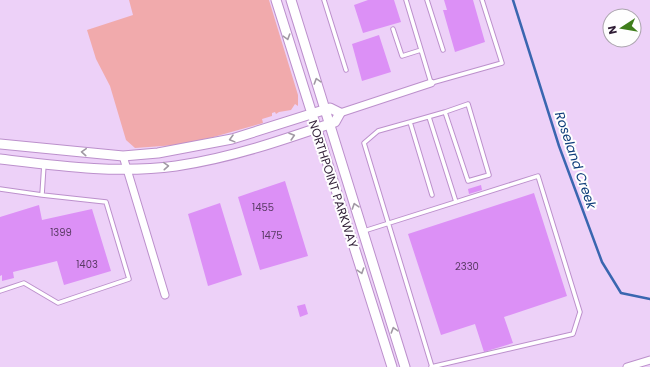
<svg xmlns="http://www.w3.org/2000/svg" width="650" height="367" viewBox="0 0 650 367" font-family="Poppins,sans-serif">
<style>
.green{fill:#f1aaac}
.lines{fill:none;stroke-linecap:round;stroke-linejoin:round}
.stream{stroke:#3a66b0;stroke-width:2.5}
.building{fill:#dc90f6}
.service-casing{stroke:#bc90cc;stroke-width:5.5}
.minor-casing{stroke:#bc90cc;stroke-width:9}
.tertiary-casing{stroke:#bc90cc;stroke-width:11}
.service{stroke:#fff;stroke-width:3.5}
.minor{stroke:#fff;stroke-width:7}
.tertiary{stroke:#fff;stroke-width:9}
.oneway{stroke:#a199a4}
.labels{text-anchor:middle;stroke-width:4;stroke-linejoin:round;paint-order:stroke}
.number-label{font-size:10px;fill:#5a3a65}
.street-label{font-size:12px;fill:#2f1d35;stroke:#fefefe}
.water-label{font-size:13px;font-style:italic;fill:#0f3e7b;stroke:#fefefe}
</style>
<rect width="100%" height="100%" fill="#edd1f8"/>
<path class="green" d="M129,0h140l29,95v11l-3,-2 -4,6 -12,2 -3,2 -1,-2 -3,1v3l-10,3 1,4 -53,15 -34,7 -41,3 -9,-8 -16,-54 -14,-27 -9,-29 46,-15z"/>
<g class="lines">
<path class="stream" d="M513,0l46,146 43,116 19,31 29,6"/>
</g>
<path class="building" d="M368,0h26l7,22 -38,11 -9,-28z
M444,0h29l12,42 -30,10 -12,-42h4z
M379,35l12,37 -29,9 -10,-37z
M285,181l23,75 -48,14 -22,-73z
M481,185l1,5 -13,4 -1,-5z
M534,193l33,103 -63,21 9,26 -29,9 -9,-28 -34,11 -33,-101z
M220,203l22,72 -34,11 -20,-72z
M39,205l3,15 50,-11 19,62 -47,14 -7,-24 -44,11 1,6 -12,3v-6l-2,1v-59z
M305,304l3,10 -8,3 -3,-11z"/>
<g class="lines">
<defs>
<path id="service" d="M324,0l22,70
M406,0l25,83 71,-20 -20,-63
M427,0l16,50
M393,29l9,27 19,-6
M429,117l27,85
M410,122l35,-10 23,69 21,-6 -21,-71 -23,8
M0,189l42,6
M364,231l174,-55 42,136 -7,22 -142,33
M0,291l24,-8 34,20 71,-24 -23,-77 -64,-7 2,-31
M432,367l-68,-224 14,-12 32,-9 22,73"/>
<path id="minor" d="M340,113l91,-30
M123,156l42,139
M627,367l23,-7"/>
<path id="tertiary" d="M276,0l116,367
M291,0l114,367
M0,144l123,12 35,-3 74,-14 98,-31 10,5 -5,9c-52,18 -104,36 -159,44 -59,8 -117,0 -176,-7"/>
</defs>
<use href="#service" class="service-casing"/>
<use href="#minor" class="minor-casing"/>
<use href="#tertiary" class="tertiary-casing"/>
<use href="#service" class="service"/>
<use href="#minor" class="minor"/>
<use href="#tertiary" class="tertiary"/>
</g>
<defs><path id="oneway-chevron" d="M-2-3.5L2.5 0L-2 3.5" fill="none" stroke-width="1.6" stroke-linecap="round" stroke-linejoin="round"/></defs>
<g class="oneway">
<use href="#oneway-chevron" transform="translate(287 37) rotate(73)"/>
<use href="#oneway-chevron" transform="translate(317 81) rotate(-107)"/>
<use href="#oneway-chevron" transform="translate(292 136) rotate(-17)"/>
<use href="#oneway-chevron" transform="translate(232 139) rotate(165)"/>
<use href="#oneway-chevron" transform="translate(84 152) rotate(-176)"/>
<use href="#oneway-chevron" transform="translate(166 166) rotate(-4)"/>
<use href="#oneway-chevron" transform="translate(355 206) rotate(-108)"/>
<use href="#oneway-chevron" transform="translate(361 271) rotate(72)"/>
<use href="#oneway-chevron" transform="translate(394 330) rotate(-107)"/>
</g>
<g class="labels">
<g class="number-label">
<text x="263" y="211">1455</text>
<text x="61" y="236">1399</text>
<text x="272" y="239">1475</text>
<text x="87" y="268">1403</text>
<text x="467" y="270">2330</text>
</g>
<g class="street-label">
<text transform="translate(333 184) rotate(72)" y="4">NORTHPOINT PARKWAY</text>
</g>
<g class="water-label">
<text transform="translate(576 160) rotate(71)" y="5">Roseland Creek</text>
</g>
</g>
<g transform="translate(622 28) rotate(258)"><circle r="19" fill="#fefefe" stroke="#aba4ae"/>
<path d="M0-3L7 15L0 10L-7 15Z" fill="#3f7e1c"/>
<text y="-6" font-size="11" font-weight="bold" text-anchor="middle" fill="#2f1d35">N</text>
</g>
</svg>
